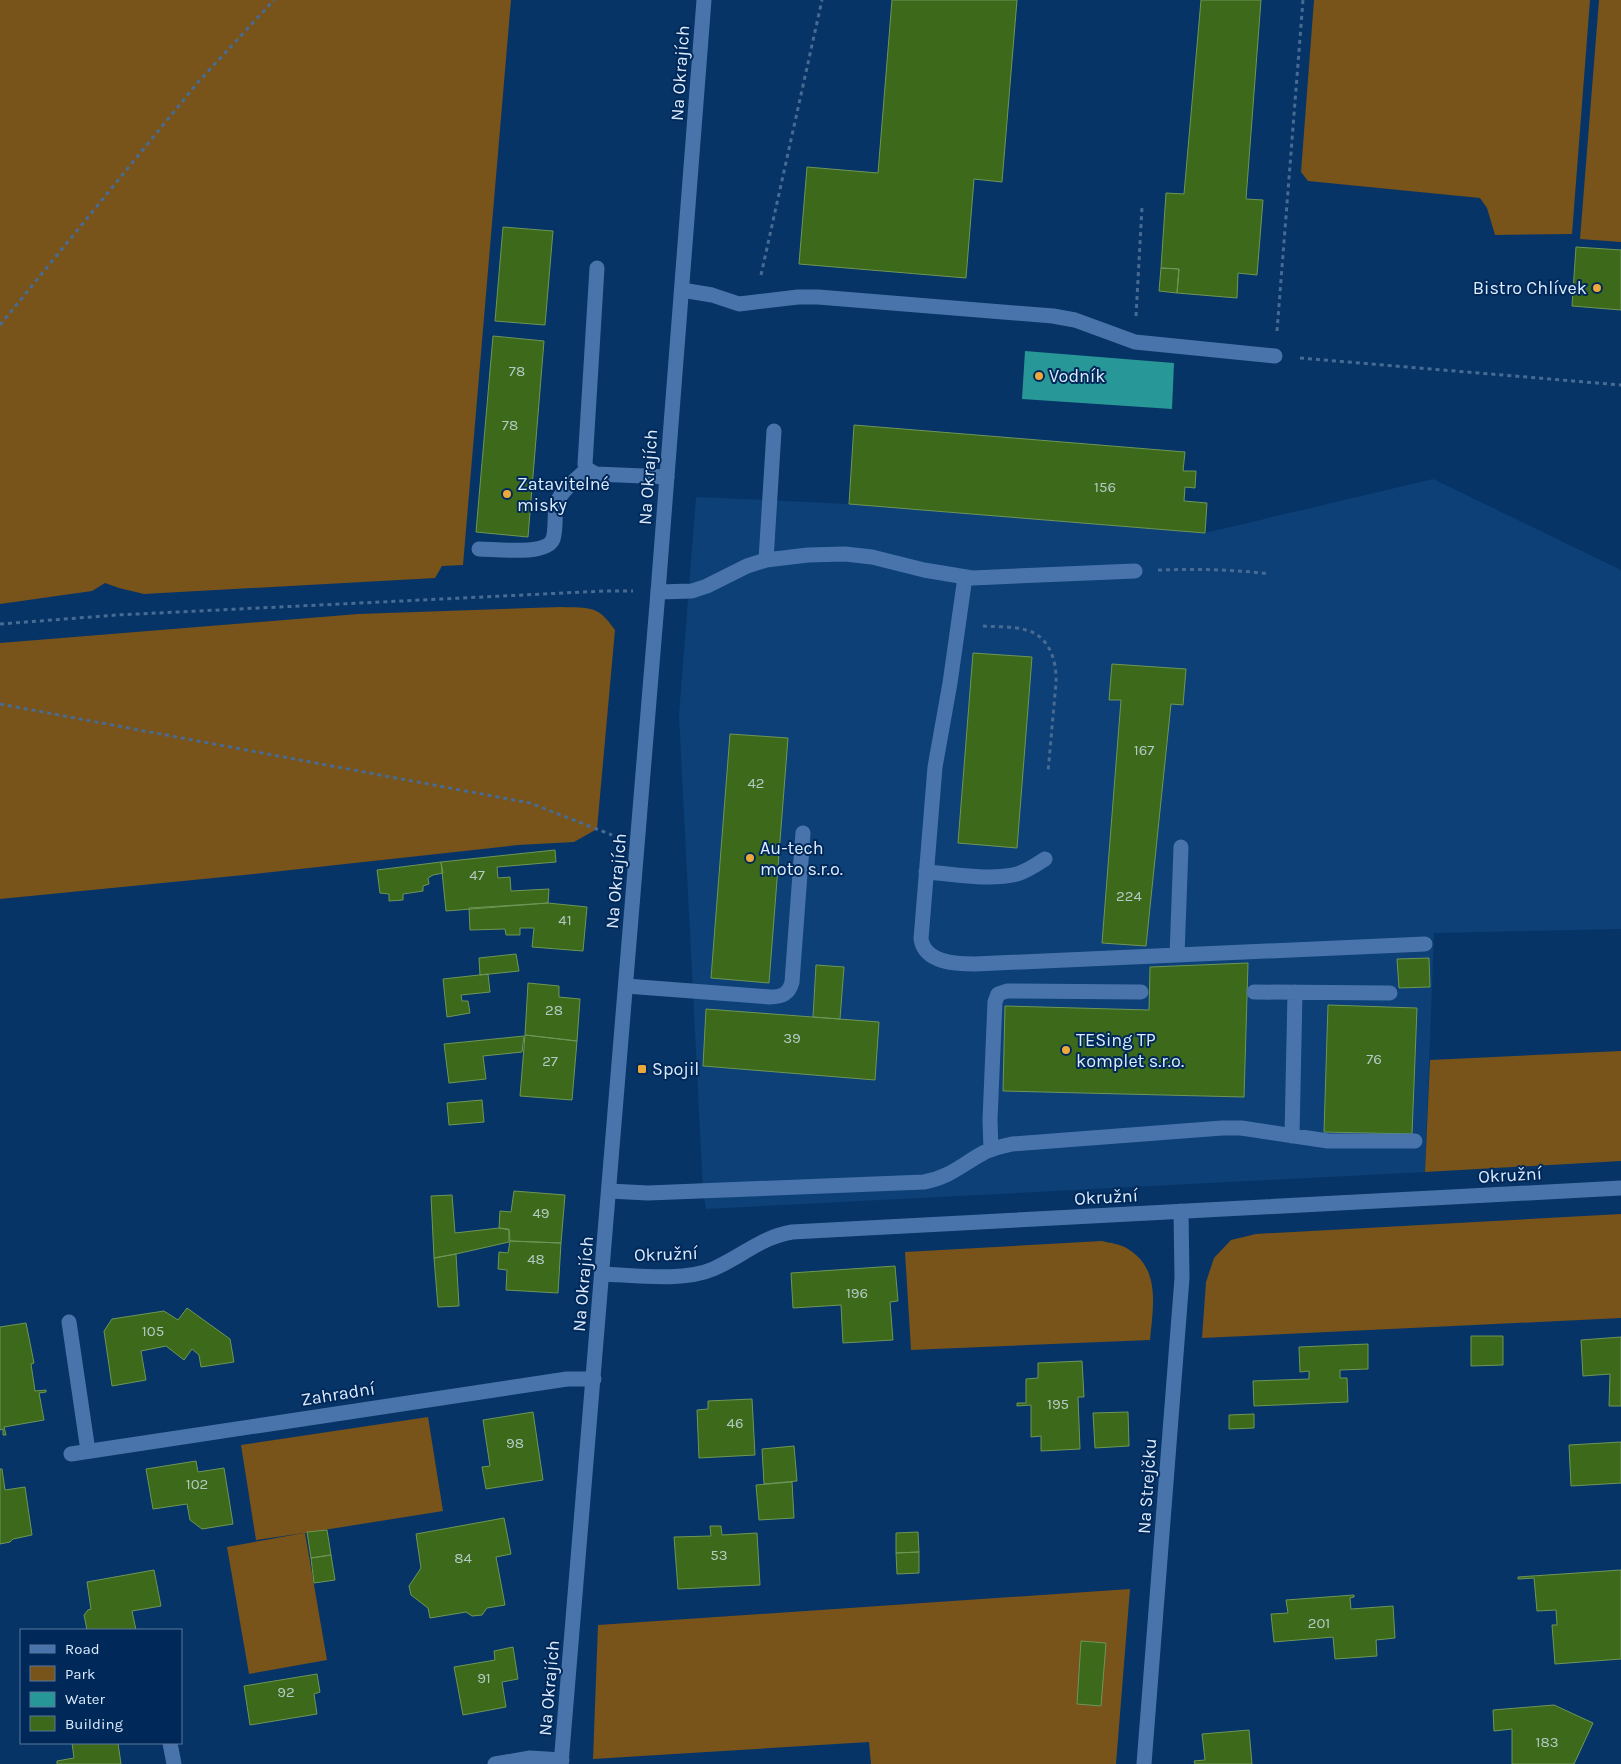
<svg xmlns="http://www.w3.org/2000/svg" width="1621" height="1764" viewBox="0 0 1621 1764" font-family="Karla,sans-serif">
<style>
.built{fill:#0d4077}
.green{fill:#78531a}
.water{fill:#289797}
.building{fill:#3c691a;stroke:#6e9657}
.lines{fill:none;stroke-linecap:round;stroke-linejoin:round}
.path{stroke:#476b93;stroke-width:3;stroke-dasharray:4 4;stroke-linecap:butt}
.lane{stroke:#4874ab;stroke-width:15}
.street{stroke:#4874ab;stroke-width:15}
.secondary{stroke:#4874ab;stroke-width:15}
.poi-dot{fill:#eda83b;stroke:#00295a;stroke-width:2}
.labels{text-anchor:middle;stroke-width:4;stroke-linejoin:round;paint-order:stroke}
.number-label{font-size:15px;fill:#b4cac4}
.street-label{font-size:18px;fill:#dcebfd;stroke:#00295a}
.poi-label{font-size:18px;fill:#dcebfd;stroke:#00295a;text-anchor:start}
</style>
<rect width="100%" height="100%" fill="#073466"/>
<path class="built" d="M1433,479l188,91v359l-187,4 -9,239 -719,37 -3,-18 -24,-476 17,-218 153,7 356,29z"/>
<path class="green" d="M0,0h511l-48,565 -21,1 -7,12 -291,16 -25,-6 -14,-5 -13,8 -92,13z
M1314,0h276l-18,234 -77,1 -8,-27 -7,-10 -172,-17 -7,-9z
M1599,0h22v242l-41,-3z
M561,607c29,1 37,-2 54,23l-18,199 -23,13 -56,3 -274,30 -244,24v-256l358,-29z
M1621,1051v110l-196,11 5,-112z
M1621,1214v104l-419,20 4,-56 8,-24 17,-18 25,-6z
M1102,1241c8,2 19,3 26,8 33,20 25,58 22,91l-239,10 -6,-98z
M428,1417l15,94 -138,22 22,127 -78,14 -22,-127 77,-14 -48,7 -15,-95z
M1130,1589l-14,175h-245l-2,-22 -276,17 5,-134z"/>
<path class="water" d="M1025,351l149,12 -2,46 -150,-10z"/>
<path class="building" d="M892,0h125l-15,182 -28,-3 -8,99 -167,-14 8,-97 71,6z
M1201,0h60l-15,199 17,1 -6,75 -19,-2 -1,25 -60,-5 2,-24 -18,-1 5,-75 18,1z
M503,227l50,4 -8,94 -50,-4z
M1576,247l45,3v60l-49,-4z
M1161,268l18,1 -2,24 -18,-2z
M493,336l51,5 -16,196 -52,-5z
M854,425l331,27 -2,19h13l-1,17 -10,-1 -1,14 23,2 -2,30 -356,-29z
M973,653l59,4 -15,191 -59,-5z
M1112,664l74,5 -3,36 -12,-1 -25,242 -44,-3 19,-243h-12z
M730,734l58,4 -19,245 -58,-5z
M555,850l1,12 -59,5 1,11 12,-1 1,14 38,-2 -1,14 -102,8 -5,-49z
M441,862l2,11 -10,2 -5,3 1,6 -6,2v5l-20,3v6l-14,1v-7l-9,-1 -3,-23z
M548,903l39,4 -4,44 -51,-4 2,-19h-14v7h-14l-1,-6 -35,1 -1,-22z
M516,954l3,17 -39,4 -1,-17z
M1429,958l1,29 -31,1 -2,-29z
M1248,963l-4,134 -241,-6 2,-85 144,4 1,-43z
M816,965l28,2 -4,52 -27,-2z
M488,974l2,18 -29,3 1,6h6l2,12 -23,4 -4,-38z
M528,983l31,3v11l21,2 -3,42 -52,-6z
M1328,1005l89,3 -5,126 -88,-2z
M706,1009l173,13 -4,58 -172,-14z
M525,1035l52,6 -5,59 -52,-4z
M524,1036l-2,16 -39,4 3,23 -37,4 -5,-39z
M482,1100l2,22 -35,3 -2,-22z
M514,1191l51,4 -4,48 -51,-2 -1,-12 -10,-1 1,-17 11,1z
M452,1195l3,38 44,-5 10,2v12l-53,12 -22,4 -3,-62z
M510,1241l51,2 -3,50 -52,-3 1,-20 -9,-1 1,-17 9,1z
M456,1254l3,52 -21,1 -4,-49z
M895,1266l3,35 -8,1 3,38 -50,3 -2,-38 -48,3 -2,-35z
M187,1308l43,31 4,23 -33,5 -2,-12 -7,-6 -8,11 -18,-14 -25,5 5,29 -34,6 -8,-55 8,-12 52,-8 14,9z
M26,1323l8,40 -3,1 4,27 11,-1v2l-7,1 5,27 -40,7 2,8h-3v-6l-3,1v-103z
M1471,1336h32v29l-32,1z
M1621,1337v69h-12l1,-32 -27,2 -2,-36z
M1368,1344v25l-28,1v8h7l1,24 -94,4 -1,-25 56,-2v-8l-9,1 -1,-25z
M1082,1361l2,36h-6l2,52 -39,2v-15l-10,1v-32l-14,1v-3h9v-24l12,-1v-15z
M752,1399l3,56 -56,3 -2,-48 11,-1v-8z
M533,1412l10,68 -57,9 -4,-22 8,-1 -7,-46z
M1128,1412l1,34 -34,2 -2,-35z
M1254,1414v14l-25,1v-14z
M1621,1442v41l-50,3 -2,-41z
M794,1446l3,35 -33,3 -2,-35z
M196,1461l2,11 26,-4 9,56 -31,5 -12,-9 -3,-16 -34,5 -7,-40z
M0,1469h2l3,21 20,-3 7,48 -19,4 -3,3 -10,2z
M792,1482l2,36 -35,2 -3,-35z
M504,1518l7,36 -15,3 9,48 -18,3 -5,7 -10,1 -6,-4 -36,6 -2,-10 -17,-13 -2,-9 12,-18 -5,-34z
M710,1526h11l1,9 35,-2 3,52 -82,4 -4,-52 37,-1z
M327,1530l4,25 -20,3 -4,-26z
M918,1532l1,20 -23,1v-20z
M919,1552v21l-22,1 -1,-21z
M331,1555l4,25 -21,3 -3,-25z
M154,1570l7,36 -29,5 4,19h-49l-3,-15 4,-5 3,-1 -4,-27z
M1621,1570v89l-66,5 -3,-39h5l-1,-15 -19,1 -3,-33 -16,1v-2z
M1354,1595v2l-4,1 1,11 42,-3 2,32 -19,2 1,16 -42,3 -2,-22 -59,5 -3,-28 17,-1 -2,-13z
M1081,1641l25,2 -5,63 -24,-2z
M513,1647l5,32 -16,3 4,25 -43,8 -9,-48 41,-7 -1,-9z
M317,1674l3,18 -6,2 3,20 -67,11 -6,-39z
M1554,1705l39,18 -19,41h-62v-35l-18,2 -1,-21z
M1249,1730l3,34h-57l-1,-3 11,-1 -3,-26z
M72,1743h46l3,21h-64v-3l17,-3z"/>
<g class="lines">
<path class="path" d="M761,275l61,-275
M1136,316l6,-109
M0,325l199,-244 75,-81
M1277,331l26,-331
M1300,358l321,27
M1158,570c37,-1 74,-1 111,4
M0,624l117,-9 487,-24h29
M983,626c14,1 30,0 43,4 24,6 31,32 30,53l-8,89
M0,704l530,99 82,32"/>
<path class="lane" d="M597,268l-12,196 2,5 9,5 71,3
M682,290l30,5 27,9 59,-7h20l235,19 22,4 60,22 140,14
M479,549c16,0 68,7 74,-10 4,-12 0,-27 5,-39 5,-11 20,-22 29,-31
M766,560l8,-129
M965,577l-15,106 -15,84 -14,172c4,24 35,25 54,25l450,-20
M658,592l34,-1 15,-5 40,-20 19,-6 42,-5 37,-1 27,3 52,13 48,8 163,-7
M926,872c28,2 64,9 91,2 10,-3 19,-9 28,-15
M1177,955l4,-108
M626,986l144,11c12,0 19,-3 22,-15l11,-149
M1254,992l136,1
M1292,1136l3,-144
M991,1150l-1,-30 5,-118 3,-8 9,-3 134,1
M609,1191l39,2 276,-11c25,-4 40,-19 61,-30 9,-4 18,-6 27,-8l210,-16h19l87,13h87"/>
<path class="street" d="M602,1274c31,1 82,8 111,-5 28,-12 48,-32 79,-37l829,-44
M69,1322l19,129
M71,1454l496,-75h27
M170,1743l4,21
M495,1764l35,-6 32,2
M1144,1764l38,-486 -1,-67"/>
<path class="secondary" d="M561,1764l97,-1172 46,-592"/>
</g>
<g class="poi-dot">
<circle cx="1597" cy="288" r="5"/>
<circle cx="1039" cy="376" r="5"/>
<circle cx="507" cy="494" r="5"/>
<circle cx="750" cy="858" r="5"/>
<circle cx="1066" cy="1050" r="5"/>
<rect x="637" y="1064" width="10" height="10" rx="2.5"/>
</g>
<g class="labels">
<g class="number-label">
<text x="517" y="376">78</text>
<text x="510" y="430">78</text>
<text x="1105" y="492">156</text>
<text x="1144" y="755">167</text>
<text x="756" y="788">42</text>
<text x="477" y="880">47</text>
<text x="1129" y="901">224</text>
<text x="565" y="925">41</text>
<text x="554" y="1015">28</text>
<text x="792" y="1043">39</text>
<text x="1374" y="1064">76</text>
<text x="550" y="1066">27</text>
<text x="541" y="1218">49</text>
<text x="536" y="1264">48</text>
<text x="857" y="1298">196</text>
<text x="153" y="1336">105</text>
<text x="1058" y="1409">195</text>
<text x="735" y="1428">46</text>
<text x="515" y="1448">98</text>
<text x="197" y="1489">102</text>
<text x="719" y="1560">53</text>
<text x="463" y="1563">84</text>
<text x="1319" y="1628">201</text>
<text x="484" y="1683">91</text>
<text x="286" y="1697">92</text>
<text x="1547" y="1747">183</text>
</g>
<g class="street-label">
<text transform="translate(680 73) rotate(-86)" y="6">Na Okrajích</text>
<text transform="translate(648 477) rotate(-86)" y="6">Na Okrajích</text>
<text transform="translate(616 881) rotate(-85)" y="6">Na Okrajích</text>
<text transform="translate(1510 1175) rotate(-3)" y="6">Okružní</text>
<text transform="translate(1106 1197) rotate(-3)" y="6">Okružní</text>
<text transform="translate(666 1254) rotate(-2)" y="6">Okružní</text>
<text transform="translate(583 1284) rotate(-85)" y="6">Na Okrajích</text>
<text transform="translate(338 1394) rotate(-9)" y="6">Zahradní</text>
<text transform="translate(1147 1486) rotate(-86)" y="6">Na Strejčku</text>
<text transform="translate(549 1688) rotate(-85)" y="6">Na Okrajích</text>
</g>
<g class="poi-label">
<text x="1587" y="294" text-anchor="end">Bistro Chlívek</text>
<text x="1049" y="382">Vodník</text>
<text x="517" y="490">Zatavitelné<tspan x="517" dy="21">misky</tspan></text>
<text x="760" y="854">Au-tech<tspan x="760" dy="21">moto s.r.o.</tspan></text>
<text x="1076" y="1046">TESing TP<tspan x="1076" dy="21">komplet s.r.o.</tspan></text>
<text x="652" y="1075">Spojil</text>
</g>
</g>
<rect x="20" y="1629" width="162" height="115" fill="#00295a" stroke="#58779b"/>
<rect x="30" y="1645" width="25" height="8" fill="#4874ab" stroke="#58779b"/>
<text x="65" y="1654" font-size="15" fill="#dcebfd">Road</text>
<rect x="30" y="1666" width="25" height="15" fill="#78531a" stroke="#58779b"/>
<text x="65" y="1679" font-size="15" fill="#dcebfd">Park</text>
<rect x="30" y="1692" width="25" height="15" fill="#289797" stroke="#58779b"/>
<text x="65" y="1704" font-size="15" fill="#dcebfd">Water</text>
<rect x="30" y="1716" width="25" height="15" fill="#3c691a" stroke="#58779b"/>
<text x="65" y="1729" font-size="15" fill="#dcebfd">Building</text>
</svg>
